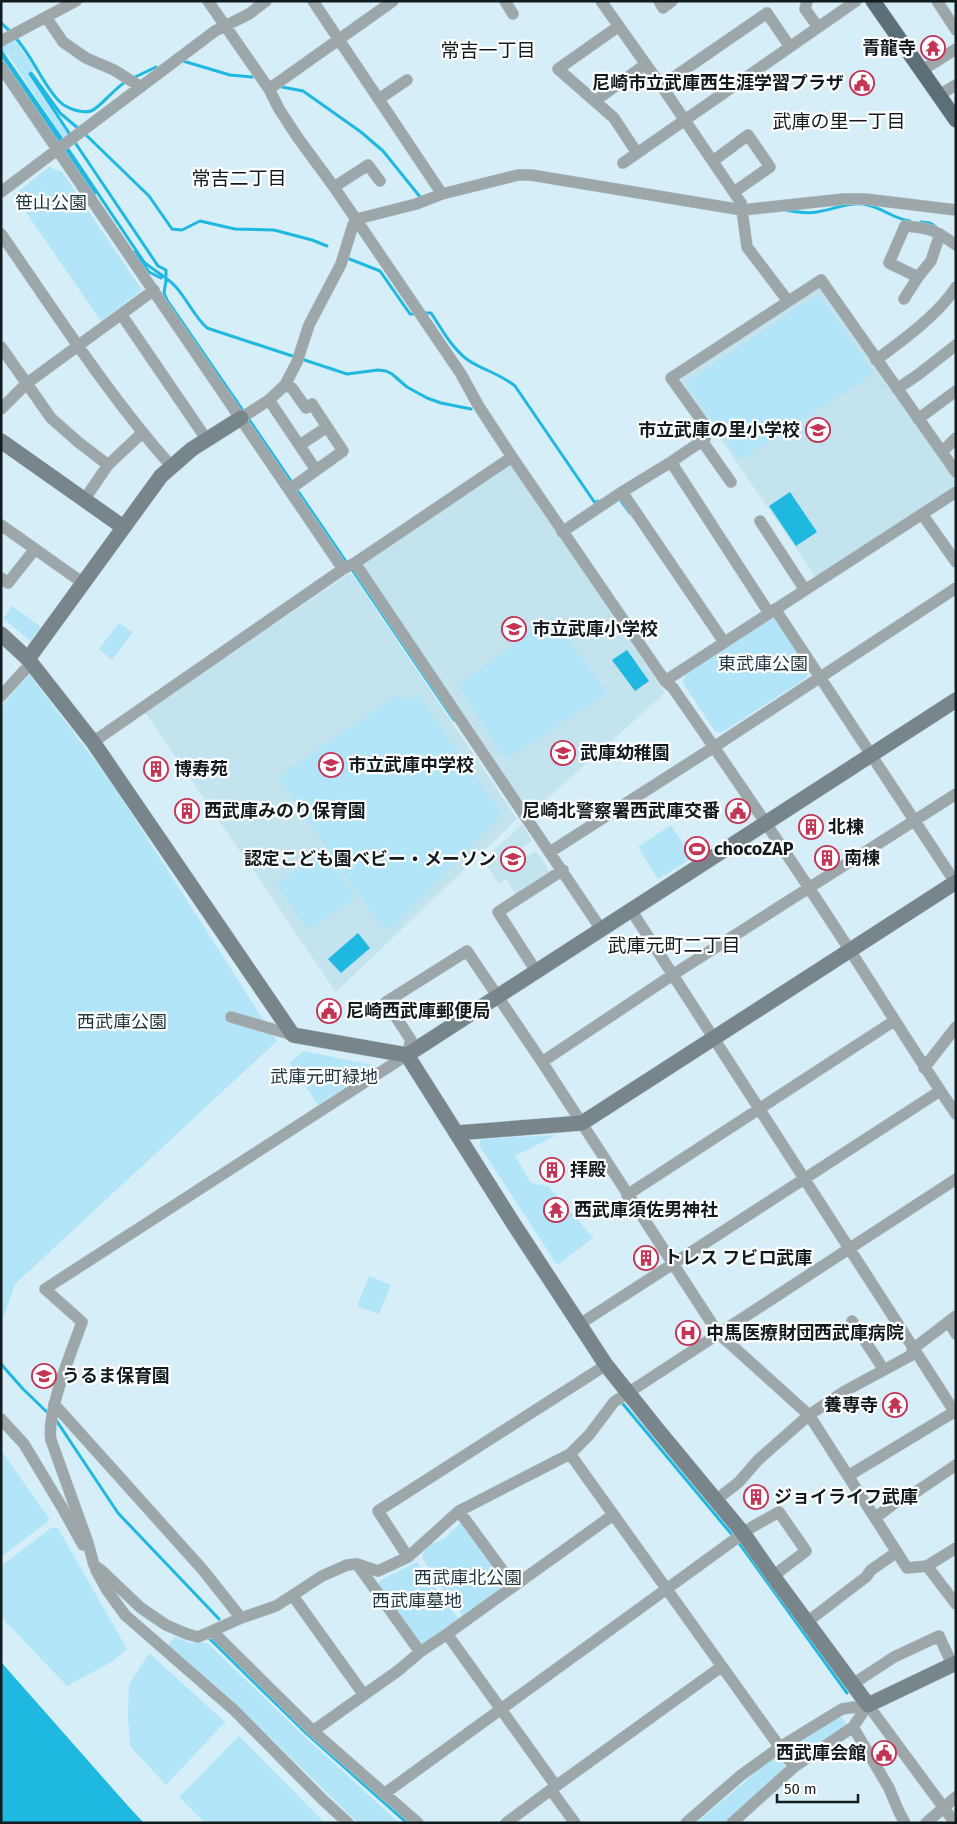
<svg xmlns="http://www.w3.org/2000/svg" width="957" height="1824" viewBox="0 0 957 1824" font-family="'Fira Sans','Noto Sans JP',sans-serif">
<style>
.built{fill:#c3e3ef}
.green{fill:#b2e5f8}
.water{fill:#1fb8e0}
.lines{fill:none;stroke-linecap:round;stroke-linejoin:round}
.stream{stroke:#1fb8e0;stroke-width:3}
.street-casing{stroke:#b3c8d0;stroke-width:12}
.secondary-casing{stroke:#b3c8d0;stroke-width:16}
.primary-casing{stroke:#b3c8d0;stroke-width:16}
.street{stroke:#9da7aa;stroke-width:11}
.secondary{stroke:#78868c;stroke-width:15}
.primary{stroke:#5d6f76;stroke-width:15}
.labels{text-anchor:middle;stroke-width:4.5;stroke-linejoin:round;paint-order:stroke}
.poi-label{font-size:18px;font-weight:bold;fill:#121b1e;stroke:#fff;text-anchor:start}
.park-label{font-size:18px;fill:#1f363e;stroke:#fff}
.neighbourhood-label{font-size:19px;fill:#121b1e;stroke:#fff}
</style>
<rect width="100%" height="100%" fill="#d6eef7"/>
<path class="built" d="M819,287l3,1 134,189v8l-140,92 -135,-195 2,-7z
M509,462l156,231 -135,121 -167,-249v-2z
M349,574h3l165,245 -181,173 -191,-280z
M522,825l10,16 -12,8 6,8 10,-6 15,24 -35,20 -10,-16 -7,5 -16,-24z"/>
<path class="green" d="M1,39l14,1 20,29 -7,6 42,62 -6,4 -56,-87 -4,2 -3,-3z
M49,167l13,5 80,118 -41,31 -87,-126z
M819,294l55,79 -134,87 -55,-77z
M12,606l29,21 -11,14 -27,-23z
M552,616l55,77 -101,67 -48,-74z
M771,616l4,2 35,53 -4,7 -85,55 -6,-2 -32,-48 3,-10z
M119,623l14,9 -21,28 -13,-11z
M29,674l83,109 165,258 -262,243 -14,40v-617z
M399,694l6,7 13,-7 84,121 -110,113 -11,-2 -103,-149z
M671,825l21,33 -34,21 -20,-32z
M325,851l31,46 -48,33 -31,-46z
M303,1051l74,15 -59,39 -28,-42z
M556,1135l-41,21 16,27 17,3 10,10 -13,10 7,15 20,-8 21,25 -36,27 -78,-120 2,-6z
M369,1276l22,9 -12,29 -22,-8z
M1,1450l49,70 -49,37z
M461,1522l47,63 -45,32 -41,-59 3,-11 19,-8z
M51,1528h7l69,121 -14,12 -46,25 -66,-69v-51z
M417,1562l42,57 -34,24h-6l-40,-57v-5z
M175,1637l15,6h17l100,96 92,84h-41l-127,-124 -63,-54z
M149,1653l76,69 -59,63 -36,-39 -2,-28 1,-33z
M838,1717l4,1 4,6 -3,4 -43,29 -4,-1 -4,-7 1,-5z
M239,1736l86,87h-120l-26,-26z
M773,1758h6l6,7 -1,5 -60,53h-28z"/>
<path class="water" d="M790,492l27,40 -21,14 -27,-40z
M627,650l22,31 -14,10 -23,-31z
M358,933l12,15 -29,25 -13,-14z
M1,1662l127,144 16,17h-143z"/>
<g class="lines">
<path class="stream" d="M1,23c17,14 29,34 40,53 5,8 11,18 18,25 7,7 22,13 32,10 10,-4 23,-23 36,-30
M1,51l62,90
M1,54l60,89
M183,61l47,14 22,2
M31,73l29,40 19,16
M30,74l41,62
M133,78l23,-11
M282,87l21,4 58,41 22,19 38,47
M84,133l65,63 23,33 10,1 18,-9 35,8 39,1 38,10 15,6
M74,141l84,125 8,4v6
M66,146l78,116c10,9 22,14 31,24 12,13 19,30 32,42l140,46 31,-4 8,1 6,3 15,13 20,11 14,5 30,6
M65,148l30,45
M786,210c10,2 20,4 31,2 15,-2 30,-10 46,-8 17,2 30,15 47,17
M921,222l9,1 6,4
M135,252l14,20 12,6
M347,258l33,13 30,43h6
M166,280l-2,13 3,7 77,112
M422,313h9c11,16 22,38 40,49 15,9 29,12 44,24l80,117 3,-2
M248,418l99,145
M619,498l11,15
M351,568l103,152
M1,1364l22,25 26,25
M623,1404l110,132
M56,1420l62,93 101,106
M739,1543l108,150
M210,1639l97,95 100,89"/>
<defs>
<path id="street" d="M208,1l61,88 10,20 19,29 36,49 127,187 17,31 34,52 153,224 8,7c60,86 119,173 176,261 36,55 70,111 107,165
M313,1l129,193
M505,1l8,13
M601,1l66,93 74,109 6,44 41,54
M659,1l4,7 9,-7
M807,1l-2,8 13,18
M937,1l19,29
M46,17l17,25 23,16 28,12 27,17
M619,26l-61,43 56,49 23,35
M1,41l75,-40
M1,67l342,502
M921,71l35,-22
M661,86l106,-73 23,34
M269,89l124,-88
M939,95l17,-10
M379,99l28,-19
M595,101l51,-37
M713,161l35,-26 22,32 -36,25
M623,163l233,-162
M334,187l34,-22 12,16
M1,192l214,-161 34,-17 17,-13
M1,234c55,79 107,161 171,233
M918,277l-29,-14 16,-37c26,2 30,4 51,19
M904,299l14,-22 13,-16 9,-27
M121,314l86,126
M1,347l50,71 26,23 31,24
M876,360c26,-19 63,-46 80,-73
M285,385l7,3 14,20 6,-4 31,47 -53,38
M897,389l22,-15 37,-29
M269,400l47,70
M1,409l25,-25 128,-94
M241,418l28,-18 16,-15 12,-23 12,-37 32,-61 12,-39 4,-6 59,-15 26,-10 76,-19h13l211,35 102,-11h21l91,11
M918,419l38,-28
M702,441l29,41
M300,445l27,-18
M942,452l14,-14
M671,462l34,-23 2,-11 -36,-50 150,-98 135,192
M622,492l102,150
M84,500l24,-35 34,-32
M922,514l34,48
M760,521l45,69
M1,525l82,58
M562,532l60,-40 49,-30 98,151
M355,563l246,366
M1,578l7,5 27,-34
M775,609l176,267 5,3
M665,681l291,-189
M1,696l30,-33
M93,742l250,-173 12,-6 157,-106
M550,852l164,-105 242,-159
M631,910l325,504
M536,971l-38,-59 65,-42
M231,1017l62,18
M542,1062l132,-88 282,-180
M924,1068l32,-41
M627,1195l267,-174
M852,1321l32,49
M949,1322l7,12
M580,1324l360,-233
M54,1404l149,166 38,48
M1,1419l23,25 39,65 20,36
M570,1454l224,313
M848,1476l106,-64
M716,1500l23,-18 19,-22 51,-45 36,-24 65,-35 4,-8 42,-32
M459,1511l55,75
M875,1518l25,-19 16,-7 40,-27
M408,1557l-30,-46 228,-146
M357,1564l63,88
M927,1566l29,-18
M96,1570l11,20 18,25 109,95 89,90 25,23
M293,1596l71,99
M807,1622l59,-45 5,-7 26,-18
M212,1631l-14,6 -11,-3 -21,-9 -25,-17 -39,-37 -8,-6 -6,-22 -37,-103c-5,-28 21,-89 31,-118l-37,-33 362,-234 4,-15 -25,-38 81,-51 75,111 176,271 91,82 98,153 20,-2 29,38
M447,1634l109,152 -50,37
M853,1684l41,-27 45,-21 13,28
M868,1705l87,118
M853,1727l36,61 10,24 6,11
M313,1731l86,-61 21,-18 27,-18 166,-119
M556,1786l165,-119
M551,1790l24,33
M384,1794l368,-267 27,-15 27,39 -33,25
M418,1823l-105,-92 -101,-100 29,-13 35,-12 46,-30 25,-11 10,-1 21,7 30,-14 51,-46 111,-57 19,-19 25,-33 342,-223
M686,1823l54,-47 40,-29 62,-38 26,-4
M732,1823l62,-56 59,-40 15,-22
M926,1823l30,-26"/>
<path id="secondary" d="M1,441l122,86
M1,634l27,25 65,83 200,293 114,20 549,-355
M28,659l133,-183 31,-27 49,-31
M407,1055l106,168 93,142 51,64 86,104 30,43 95,129 88,-42
M456,1133l126,-10 374,-241"/>
<path id="primary" d="M873,1l83,119"/>
</defs>
<use href="#street" class="street-casing"/>
<use href="#secondary" class="secondary-casing"/>
<use href="#primary" class="primary-casing"/>
<use href="#street" class="street"/>
<use href="#secondary" class="secondary"/>
<use href="#primary" class="primary"/>
</g>
<defs>
<symbol id="temple-ring" viewBox="-11 -11 22 22"><circle r="9.5" fill="#fff" stroke="#c43456" stroke-width="1.5"/><path d="M0-6L5-2H3V0L6.5 2.5H4V6H1.5V3h-3V6H-4V2.5H-6.5L-3 0V-2H-5Z" fill="#c43456"/></symbol>
<symbol id="civic-ring" viewBox="-11 -11 22 22"><circle r="9.5" fill="#fff" stroke="#c43456" stroke-width="1.5"/><path d="M-.6-6.5H3V-4.5H.6V-3L4-1V1h2V6H-6V1h2V-1L-.6-3ZM-1.2 2.5V6h2.4V2.5Z" fill="#c43456"/></symbol>
<symbol id="school-ring" viewBox="-11 -11 22 22"><circle r="9.5" fill="#fff" stroke="#c43456" stroke-width="1.5"/><path d="M0-5L7-2L0 1L-7-2ZM-4 1L0 2.5L4 1V4Q0 6-4 4Z" fill="#c43456"/></symbol>
<symbol id="building-ring" viewBox="-11 -11 22 22"><circle r="9.5" fill="#fff" stroke="#c43456" stroke-width="1.5"/><path d="M-4-6H4V6H1V3H-1V6H-4ZM-2.5-4.3h1.7v1.8h-1.7ZM.8-4.3h1.7v1.8H.8ZM-2.5-1h1.7V.8h-1.7ZM.8-1h1.7V.8H.8Z" fill="#c43456"/></symbol>
<symbol id="stadium-ring" viewBox="-11 -11 22 22"><circle r="9.5" fill="#fff" stroke="#c43456" stroke-width="1.5"/><path d="M0-5a6.5 5 0 1 0 0 10a6.5 5 0 1 0 0-10ZM-3.5-1.8h7v3.6h-7Z" fill="#c43456"/></symbol>
<symbol id="hospital-ring" viewBox="-11 -11 22 22"><circle r="9.5" fill="#fff" stroke="#c43456" stroke-width="1.5"/><path d="M-5-5h3v3.5h4V-5h3V5h-3V1.5h-4V5h-3Z" fill="#c43456"/></symbol>
</defs>
<g fill-rule="evenodd">
<use href="#temple-ring" x="919" y="34" width="28" height="28"/>
<use href="#civic-ring" x="848" y="69" width="28" height="28"/>
<use href="#school-ring" x="804" y="416" width="28" height="28"/>
<use href="#school-ring" x="500" y="615" width="28" height="28"/>
<use href="#school-ring" x="549" y="739" width="28" height="28"/>
<use href="#school-ring" x="317" y="751" width="28" height="28"/>
<use href="#building-ring" x="142" y="755" width="28" height="28"/>
<use href="#building-ring" x="173" y="797" width="28" height="28"/>
<use href="#civic-ring" x="724" y="797" width="28" height="28"/>
<use href="#building-ring" x="797" y="813" width="28" height="28"/>
<use href="#stadium-ring" x="683" y="835" width="28" height="28"/>
<use href="#building-ring" x="813" y="844" width="28" height="28"/>
<use href="#school-ring" x="499" y="845" width="28" height="28"/>
<use href="#civic-ring" x="315" y="997" width="28" height="28"/>
<use href="#building-ring" x="538" y="1156" width="28" height="28"/>
<use href="#temple-ring" x="542" y="1196" width="28" height="28"/>
<use href="#building-ring" x="632" y="1244" width="28" height="28"/>
<use href="#hospital-ring" x="674" y="1319" width="28" height="28"/>
<use href="#school-ring" x="30" y="1362" width="28" height="28"/>
<use href="#temple-ring" x="881" y="1391" width="28" height="28"/>
<use href="#building-ring" x="742" y="1483" width="28" height="28"/>
<use href="#civic-ring" x="870" y="1739" width="28" height="28"/>
</g>
<g class="labels">
<g class="poi-label">
<text x="916" y="54" text-anchor="end">青龍寺</text>
<text x="844" y="89" text-anchor="end">尼崎市立武庫西生涯学習プラザ</text>
<text x="800" y="436" text-anchor="end">市立武庫の里小学校</text>
<text x="532" y="635">市立武庫小学校</text>
<text x="580" y="759">武庫幼稚園</text>
<text x="348" y="771">市立武庫中学校</text>
<text x="174" y="775">博寿苑</text>
<text x="204" y="817">西武庫みのり保育園</text>
<text x="720" y="817" text-anchor="end">尼崎北警察署西武庫交番</text>
<text x="828" y="833">北棟</text>
<text x="714" y="855">chocoZAP</text>
<text x="844" y="864">南棟</text>
<text x="496" y="865" text-anchor="end">認定こども園ベビー・メーソン</text>
<text x="346" y="1017">尼崎西武庫郵便局</text>
<text x="570" y="1176">拝殿</text>
<text x="574" y="1216">西武庫須佐男神社</text>
<text x="664" y="1264">トレス フビロ武庫</text>
<text x="706" y="1339">中馬医療財団西武庫病院</text>
<text x="62" y="1382">うるま保育園</text>
<text x="878" y="1411" text-anchor="end">養専寺</text>
<text x="774" y="1503">ジョイライフ武庫</text>
<text x="866" y="1759" text-anchor="end">西武庫会館</text>
</g>
<g class="park-label">
<text x="51" y="209">笹山公園</text>
<text x="763" y="670">東武庫公園</text>
<text x="122" y="1028">西武庫公園</text>
<text x="324" y="1083">武庫元町緑地</text>
<text x="468" y="1584">西武庫北公園</text>
<text x="417" y="1607">西武庫墓地</text>
</g>
<g class="neighbourhood-label">
<text x="488" y="57">常吉一丁目</text>
<text x="839" y="128">武庫の里一丁目</text>
<text x="239" y="185">常吉二丁目</text>
<text x="674" y="952">武庫元町二丁目</text>
</g>
</g>
<rect width="957" height="1824" fill="none" stroke="#121b1e" stroke-width="5"/>
<path d="M777 1794v8h81v-8" fill="none" stroke="#121b1e" stroke-width="2.5"/>
<text x="784" y="1794" font-size="15" fill="#121b1e" stroke="#ffffff" stroke-width="4" paint-order="stroke">50 m</text>
</svg>
